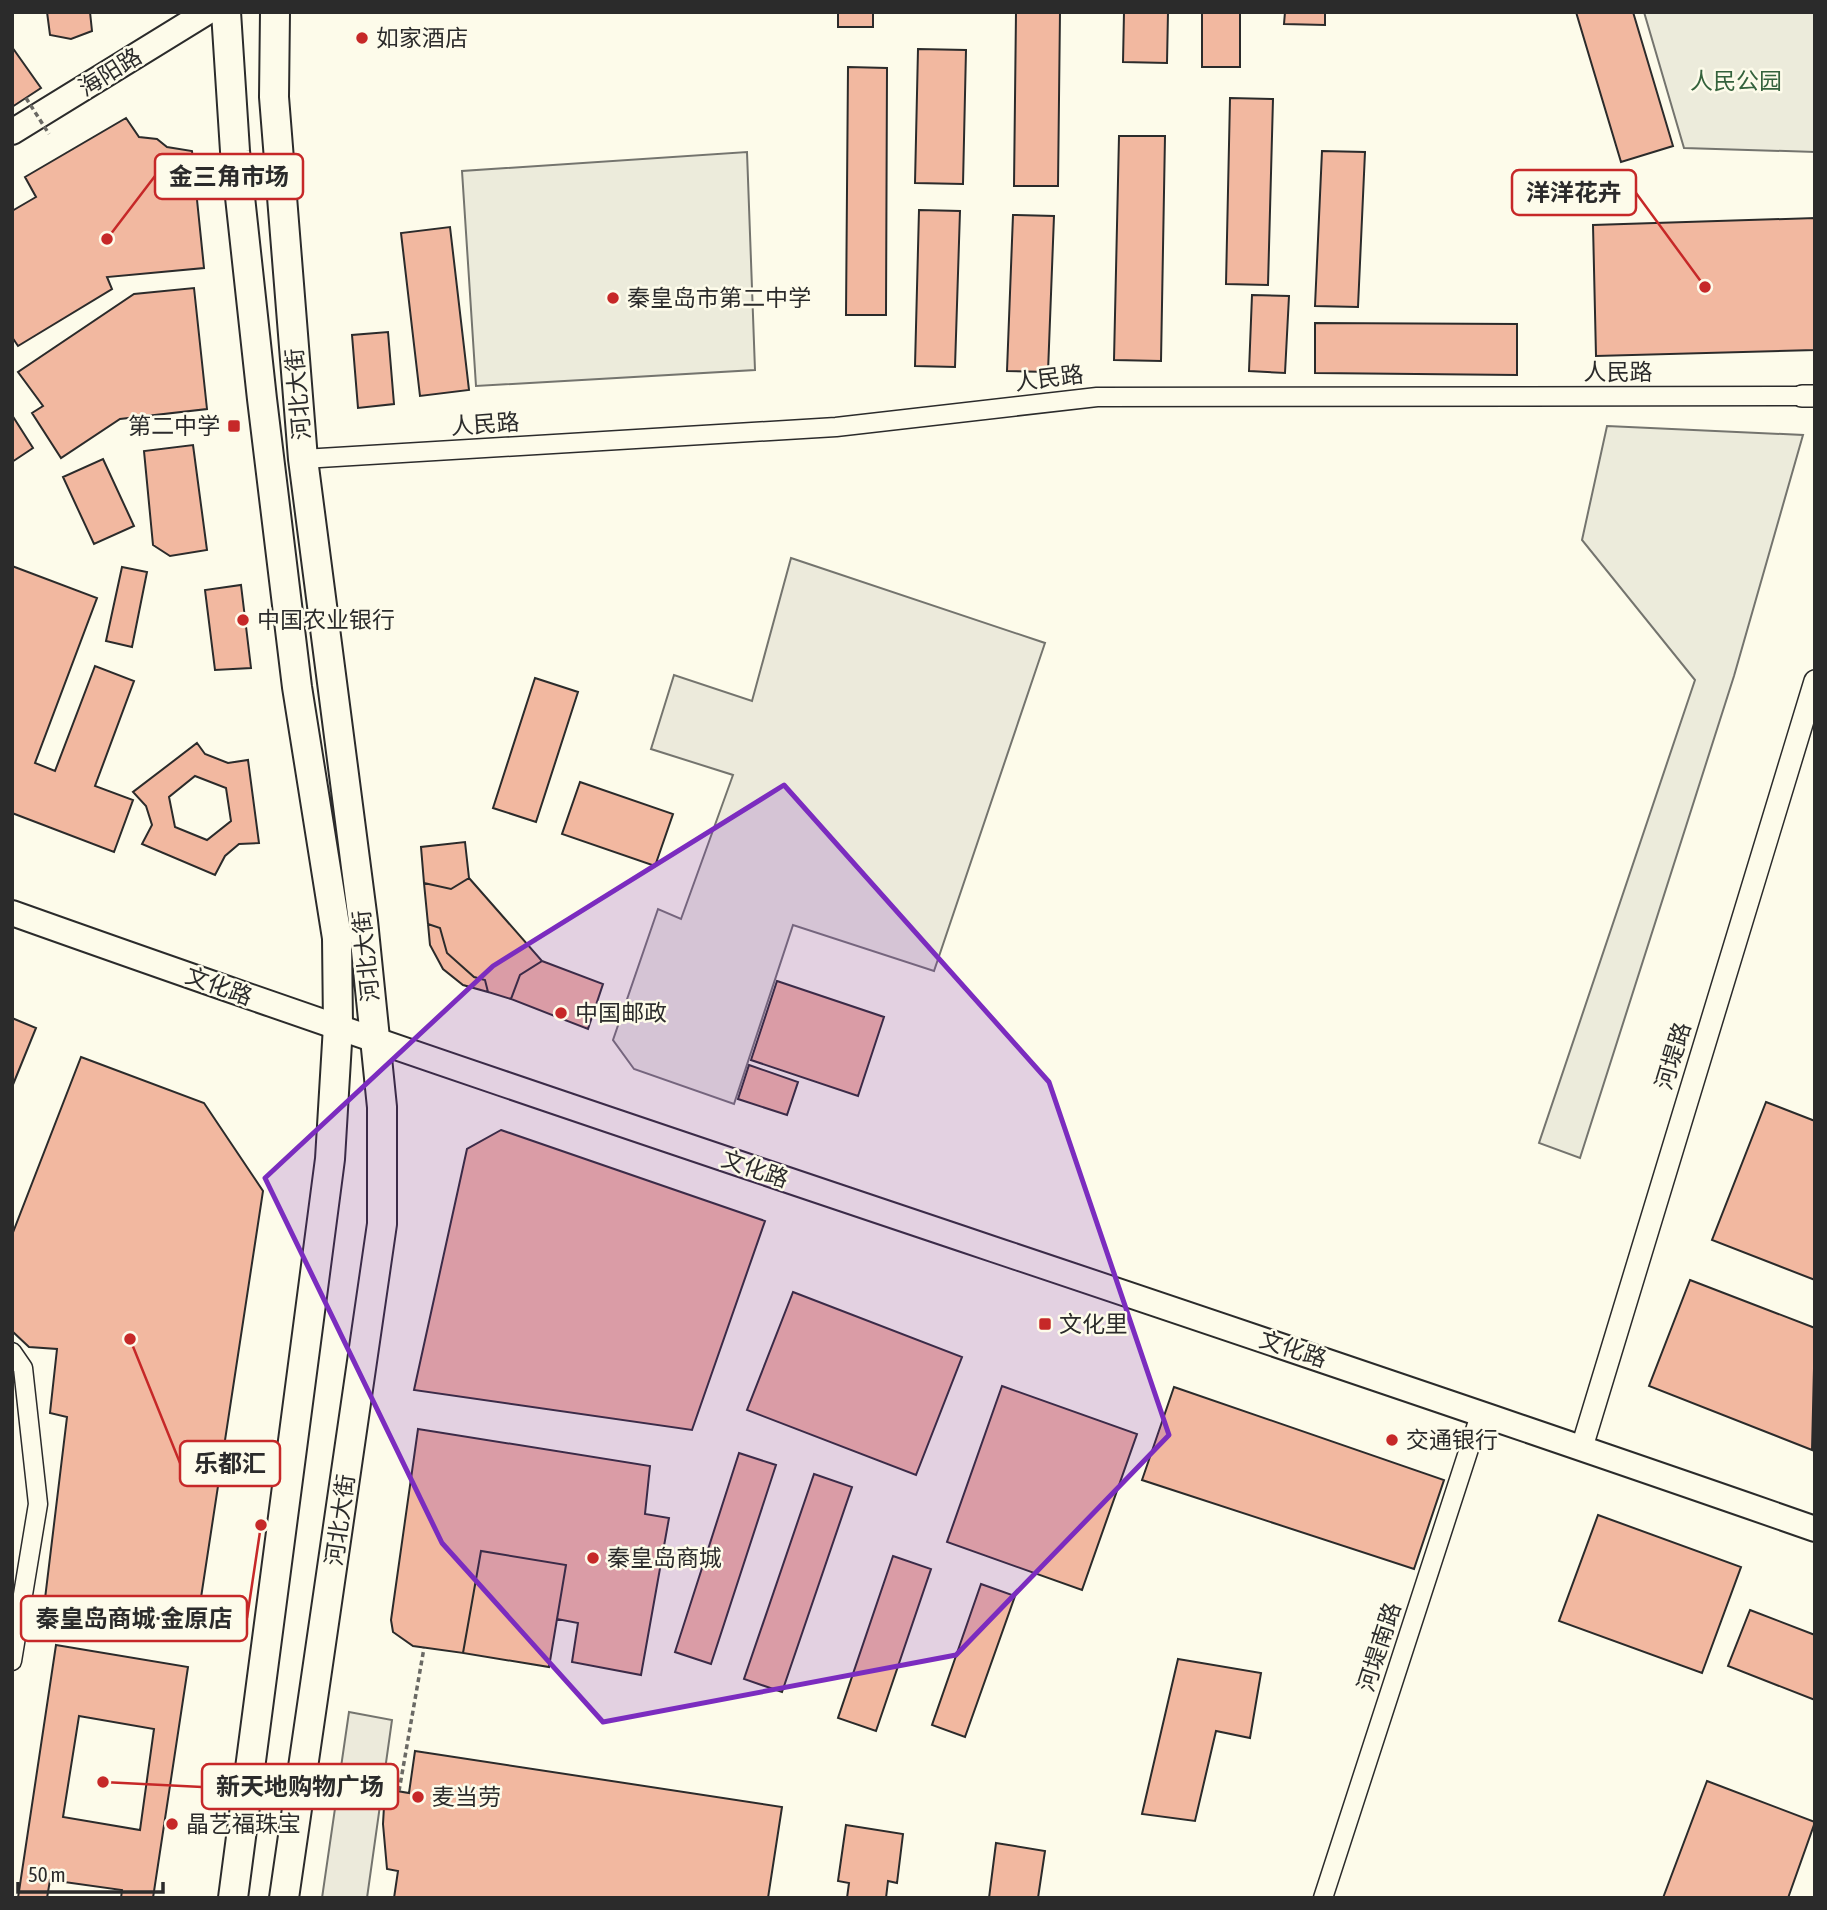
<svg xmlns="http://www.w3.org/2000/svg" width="1827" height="1910" viewBox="0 0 1827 1910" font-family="'Asap Condensed','Noto Sans SC',sans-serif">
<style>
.green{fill:#ecebdb;stroke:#74746e;stroke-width:2}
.parking{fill:#eceadb;stroke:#74746e;stroke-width:2}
.building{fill:#f2b8a0;stroke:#2b2b2b;stroke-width:2;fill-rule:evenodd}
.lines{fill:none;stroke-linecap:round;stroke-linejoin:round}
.minor-casing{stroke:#2b2b2b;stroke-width:21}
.tertiary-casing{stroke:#2b2b2b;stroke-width:24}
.secondary-casing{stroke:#2b2b2b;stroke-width:28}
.primary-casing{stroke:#2b2b2b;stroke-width:32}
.path{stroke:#6a6964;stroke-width:3.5;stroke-dasharray:5 3.5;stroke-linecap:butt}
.minor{stroke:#fdfbea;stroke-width:18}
.tertiary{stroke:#fdfbea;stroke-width:21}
.secondary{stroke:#fdfbea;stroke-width:24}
.primary{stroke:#fdfbea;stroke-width:28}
.path-bridge{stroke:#6a6964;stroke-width:3.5;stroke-dasharray:5 3.5;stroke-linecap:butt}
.marked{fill:#7b2cbf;fill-opacity:0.2;stroke:#7b2cbf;stroke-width:5;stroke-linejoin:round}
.poi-dot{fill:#c62828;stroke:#fdfbea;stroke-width:2.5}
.labels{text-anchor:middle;stroke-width:5;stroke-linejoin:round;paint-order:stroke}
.poi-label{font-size:23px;fill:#2b2b2b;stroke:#fdfbea;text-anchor:start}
.street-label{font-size:23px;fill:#2b2b2b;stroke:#fdfbea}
.park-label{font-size:23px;fill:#34623c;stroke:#fdfbea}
.leader{fill:none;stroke:#c62828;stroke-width:2.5}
.callout-dot{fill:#c62828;stroke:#fdfbea;stroke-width:2.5}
.callout{fill:#fdfbea;stroke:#c62828;stroke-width:2.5}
.callout-label{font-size:24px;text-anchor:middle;font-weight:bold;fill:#2b2b2b}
</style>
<rect width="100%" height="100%" fill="#fdfbea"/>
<path class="green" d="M1644,12h171v140l-131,-4z
M747,152l8,218 -279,16 -14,-215z
M1607,426l196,9 -69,241 -154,482 -41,-15 156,-463 -113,-140z"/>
<path class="parking" d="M791,558l254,85 -111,328 -141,-46 -59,179 -100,-35 -21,-29 45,-131 23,10 52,-144 -82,-26 23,-74 78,26z
M349,1712l43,8 -25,178h-45z"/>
<path class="building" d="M47,12h43l2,19 -21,8 -21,-4z
M838,12h35v15h-35z
M1016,12h44l-2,174h-44z
M1124,12h44l-1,51 -44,-1z
M1202,12h38v55h-38z
M1285,12h40v13l-41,-1z
M1576,12h57l40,134 -52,16z
M12,47l29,41 -29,19z
M918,49l48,1 -3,134 -48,-1z
M848,67l39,1 -1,247h-40z
M1230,98l43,1 -5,186 -42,-1z
M126,118l13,19 18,2 10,8 25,4 12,117 -97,9 5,12 -94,57 -6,-9v-126l24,-14 -11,-20z
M1119,136h46l-4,225 -47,-1z
M1322,151l43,1 -7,155 -43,-1z
M919,210l41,1 -5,156 -40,-1z
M1013,215l41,1 -6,156 -41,-1z
M1815,218v132l-219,6 -3,-131z
M450,227l19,163 -49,6 -19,-163z
M194,288l13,121 -87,10 -59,39 -29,-45 11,-7 -25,-34 116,-78z
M1252,295l37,1 -4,77 -36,-2z
M1315,323l202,1v51l-202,-2z
M388,332l6,72 -36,4 -6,-73z
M12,415l21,33 -21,14z
M193,445l14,105 -37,6 -17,-11 -9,-94z
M103,459l31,67 -40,18 -31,-67z
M12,566l85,32 -62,165 20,8 40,-105 39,15 -39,105 38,14 -19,52 -102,-39z
M122,567l25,5 -15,75 -26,-6z
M241,585l10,83 -36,2 -10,-80z
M535,678l43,14 -42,130 -43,-14z
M197,743l8,11 23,9 20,-3 11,83 -20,1 -14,12 -10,19 -73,-31 10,-19 -6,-19 -13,-14zM195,776l31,12 5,33 -24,19 -32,-13 -6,-30z
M580,782l93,32 -18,52 -93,-32z
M465,842l4,36 -18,11 -27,-6 -3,-36z
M469,878l73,83 -22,14 -9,24 -23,-7 -3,-12 -11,-3 -27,-24 -7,-25 -12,-4 -4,-41 27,6z
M428,924l12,4 7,25 27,24 11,3 3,12 -25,-7 -20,-16 -13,-24z
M542,961l61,23 -15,45 -77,-30 9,-24z
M777,981l107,36 -26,79 -107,-36z
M12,1018l24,10 -24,59z
M81,1057l123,46 59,88 -68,446 -151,-30 23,-190 -17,-4 7,-64 -28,-2 -17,-16v-96z
M749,1065l49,17 -11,33 -49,-16z
M1766,1102l49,19v159l-103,-40z
M501,1130l264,91 -73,209 -278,-40 53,-241z
M1690,1280l125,48 -3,122 -163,-64z
M793,1292l169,65 -46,118 -169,-65z
M1002,1386l135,48 -55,156 -135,-48z
M1174,1387l270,93 -30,89 -272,-89z
M418,1429l232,37 -5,48 24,4 -28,157 -69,-13 6,-39 -21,-4 9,-54 -85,-14 -18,102 -50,-7 -20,-14 -2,-12z
M739,1453l37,12 -65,199 -36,-12z
M814,1474l38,13 -70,205 -38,-13z
M1598,1515l143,52 -39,106 -143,-52z
M481,1551l85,14 -17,102 -86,-14z
M893,1556l38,13 -55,162 -38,-13z
M981,1584l34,12 -50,141 -33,-12z
M1750,1610l65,25v65l-87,-34z
M56,1645l132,22 -35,231h-135z
M1178,1659l83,14 -11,65 -34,-7 -21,90 -53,-7z
M79,1716l75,13 -14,101 -77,-13z
M415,1751l367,56 -14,91h-374l4,-27 -11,-2 -4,-45 2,-35 24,4z
M1707,1781l108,41 -27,76h-125z
M846,1825l57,9 -6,49 -9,-2 -2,17h-39l2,-15 -11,-2z
M996,1843l49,8 -7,47h-49z
M50,1880l72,10 -1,8h-74z"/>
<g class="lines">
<defs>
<path id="minor" d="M303,459l533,-32 261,-30 705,-1
M12,1352l11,16 15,136 -26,157
M1323,1898l158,-486"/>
<path id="tertiary" d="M1802,396h13
M1582,1447l233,-766"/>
<path id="secondary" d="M12,132l195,-120
M12,913c598,213 1203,406 1803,616"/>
<path id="primary" d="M226,12l9,139 27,248 35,288 40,251 1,88 -8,133 -97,739
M275,12l-1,85 29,362 60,462 19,186v117l-98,674"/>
</defs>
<use href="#minor" class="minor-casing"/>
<use href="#tertiary" class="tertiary-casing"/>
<use href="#secondary" class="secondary-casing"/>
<use href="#primary" class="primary-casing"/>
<path class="path" d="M399,1791l25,-143"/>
<use href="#minor" class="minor"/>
<use href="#tertiary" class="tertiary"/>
<use href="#secondary" class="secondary"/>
<use href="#primary" class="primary"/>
<path class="path-bridge" d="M26,98l23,36"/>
</g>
<path class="marked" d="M784,785l265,297 120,353 -213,220 -353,67 -161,-179 -177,-365 228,-212z"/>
<g class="poi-dot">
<circle cx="362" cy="38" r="7"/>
<circle cx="613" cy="298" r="7"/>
<rect x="227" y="419" width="14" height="14" rx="3.5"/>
<circle cx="243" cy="620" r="7"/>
<circle cx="561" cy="1013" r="7"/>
<rect x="1038" y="1317" width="14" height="14" rx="3.5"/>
<circle cx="1392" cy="1440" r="7"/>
<circle cx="593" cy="1558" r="7"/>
<circle cx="418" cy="1797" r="7"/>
<circle cx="172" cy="1824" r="7"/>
</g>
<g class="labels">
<g class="poi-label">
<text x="376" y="46">如家酒店</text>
<text x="627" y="306">秦皇岛市第二中学</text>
<text x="220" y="434" text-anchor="end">第二中学</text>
<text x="257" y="628">中国农业银行</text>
<text x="575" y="1021">中国邮政</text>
<text x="1059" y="1332">文化里</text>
<text x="1406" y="1448">交通银行</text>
<text x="607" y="1566">秦皇岛商城</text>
<text x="432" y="1805">麦当劳</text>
<text x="186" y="1832">晶艺福珠宝</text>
</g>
<g class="street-label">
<text transform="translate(110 72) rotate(-32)" y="8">海阳路</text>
<text x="1618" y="380">人民路</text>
<text transform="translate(1049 378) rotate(-7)" y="8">人民路</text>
<text transform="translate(298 394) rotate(-95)" y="8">河北大街</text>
<text transform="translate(485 424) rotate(-4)" y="8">人民路</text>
<text transform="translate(366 956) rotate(-96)" y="8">河北大街</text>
<text transform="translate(219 986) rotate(20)" y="8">文化路</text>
<text transform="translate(1673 1056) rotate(-73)" y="8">河堤路</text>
<text transform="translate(755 1169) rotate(19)" y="8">文化路</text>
<text transform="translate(1293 1349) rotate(18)" y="8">文化路</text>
<text transform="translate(340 1520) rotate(-82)" y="8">河北大街</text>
<text transform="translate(1379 1647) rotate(-72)" y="8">河堤南路</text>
</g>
<g class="park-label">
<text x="1736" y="89">人民公园</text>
</g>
</g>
<path class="leader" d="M107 239L155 176M1705 287L1636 193M130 1339L180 1463M261 1525L247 1618M103 1782L202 1787"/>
<g class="callout-dot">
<circle cx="107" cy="239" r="7"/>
<circle cx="1705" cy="287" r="7"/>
<circle cx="130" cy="1339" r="7"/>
<circle cx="261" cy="1525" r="7"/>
<circle cx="103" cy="1782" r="7"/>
</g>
<g class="callout">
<rect x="155" y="154" width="148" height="45" rx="7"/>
<rect x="1512" y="170" width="124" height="45" rx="7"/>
<rect x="180" y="1441" width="100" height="45" rx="7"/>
<rect x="21" y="1596" width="226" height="45" rx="7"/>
<rect x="202" y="1764" width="196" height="45" rx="7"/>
</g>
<g class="callout-label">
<text x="229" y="185">金三角市场</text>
<text x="1574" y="201">洋洋花卉</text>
<text x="230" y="1472">乐都汇</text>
<text x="134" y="1627">秦皇岛商城·金原店</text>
<text x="300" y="1795">新天地购物广场</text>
</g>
<rect width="1827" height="1910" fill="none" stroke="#2b2b2b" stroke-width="28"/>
<path d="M18 1882v10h145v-10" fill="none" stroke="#2b2b2b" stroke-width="3.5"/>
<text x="28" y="1882" font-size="21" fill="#2b2b2b" stroke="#fdfbea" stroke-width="5" paint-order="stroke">50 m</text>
</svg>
